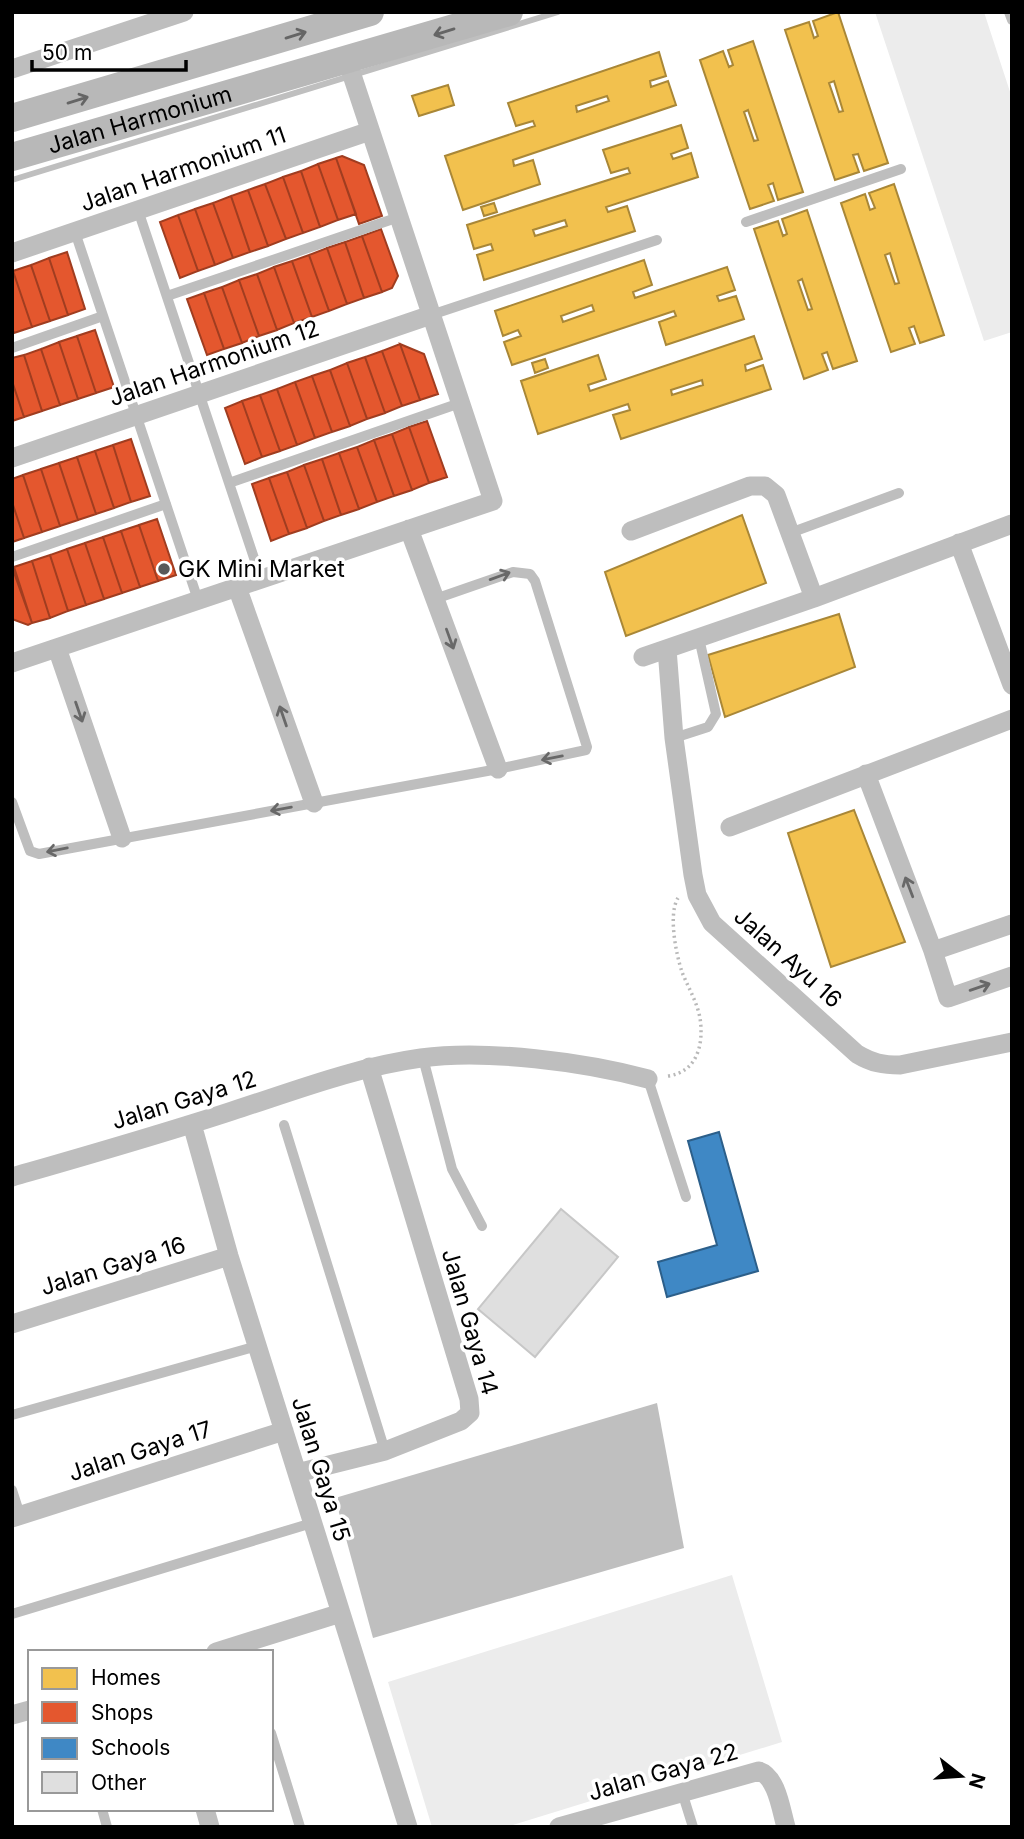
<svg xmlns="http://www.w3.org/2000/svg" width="1024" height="1839" viewBox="0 0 1024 1839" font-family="Inter,sans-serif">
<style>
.green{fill:#ececec}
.water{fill:#bfbfbf}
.homes{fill:#f2c14e;stroke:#a98737;stroke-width:2;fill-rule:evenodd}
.shops{fill:#e4572e;stroke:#a03d20;stroke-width:2}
.schools{fill:#3f88c5;stroke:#2c5f8a;stroke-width:2}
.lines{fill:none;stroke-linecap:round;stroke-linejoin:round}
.stream{stroke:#bfbfbf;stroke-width:6}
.building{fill:#dfdfdf;stroke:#c7c7c7;stroke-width:2}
.path{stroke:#b9b9b9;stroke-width:3.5;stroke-dasharray:2 3.5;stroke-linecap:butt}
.service{stroke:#bebebe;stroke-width:10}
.minor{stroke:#bebebe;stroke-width:19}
.secondary{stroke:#b8b8b8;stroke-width:28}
.oneway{stroke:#656565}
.oneway2{stroke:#686868}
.poi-dot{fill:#595959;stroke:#fff;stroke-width:2.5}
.labels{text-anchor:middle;stroke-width:7;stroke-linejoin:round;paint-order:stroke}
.street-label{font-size:23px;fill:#000;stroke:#fff}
.poi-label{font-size:23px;fill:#000;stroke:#fff;text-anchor:start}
</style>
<rect width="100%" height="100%" fill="#fff"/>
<path class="green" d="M875,12h109l28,86v234l-28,9z
M732,1575l50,167 -276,85h-74l-44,-145z"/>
<path class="water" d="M657,1403l27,145 -311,90 -38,-140z"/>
<path class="homes" d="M838,12l50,151 -24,8 -6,-17 -5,1 6,17 -24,8 -50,-150 24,-8 5,16 4,-2 -5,-15zM834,81l9,30 -4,1 -10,-29z
M753,41l50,151 -25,8 -5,-17 -5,2 6,16 -24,8 -50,-149 23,-9 6,16 4,-2 -5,-15zM748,110l10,30 -4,1 -10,-29z
M659,52l7,24 -16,5 1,6 17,-6 8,24 -163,55 1,6 19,-6 7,24 -77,26 -18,-54 90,-30 -2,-5 -17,5 -8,-23zM607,96l2,5 -32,11 -1,-6z
M448,85l6,20 -35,11 -7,-20z
M681,125l7,23 -17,6 2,5 18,-6 7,24 -92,30 2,5 19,-6 8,25 -151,49 -7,-25 16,-5 -2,-6 -17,5 -7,-24 163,-52 -2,-5 -17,5 -8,-23zM565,220l2,6 -32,10 -2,-6z
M894,184l50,151 -24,8 -6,-17 -5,2 6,16 -24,8 -50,-149 24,-9 5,16 5,-2 -6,-15zM890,253l9,30 -4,1 -10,-29z
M494,203l3,9 -13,4 -3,-9z
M807,210l50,151 -24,8 -6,-17 -5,2 6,16 -24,9 -50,-150 24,-8 5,15 4,-2 -5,-15zM802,279l10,30 -4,1 -10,-29z
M644,260l8,25 -19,7 2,6 92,-31 8,23 -18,6 2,5 17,-5 8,23 -78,26 -7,-23 17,-6 -2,-5 -162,54 -8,-23 17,-6 -3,-6 -15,6 -8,-25zM592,305l2,6 -31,11 -2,-6z
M754,336l8,23 -17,6 1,6 17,-6 8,24 -150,50 -8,-24 17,-5 -2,-6 -90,30 -17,-53 77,-26 8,24 -18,6 2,6zM702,380l1,5 -31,10 -1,-5z
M545,359l3,9 -13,5 -3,-10z
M742,515l24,68 -140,53 -21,-64z
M839,614l16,53 -130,50 -17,-62z
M854,810l51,132 -74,25 -43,-134z"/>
<path class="shops" d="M342,156l22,9 18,51 -23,8 -23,-66z
M336,158l20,56 -18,6 -20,-56z
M318,164l20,56 -18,7 -19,-56z
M301,171l19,56 -17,6 -20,-56z
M283,177l20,56 -17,6 -21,-55z
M265,184l21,55 -18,7 -20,-56z
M248,190l20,56 -18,6 -19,-56z
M231,196l19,56 -17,6 -20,-55z
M213,203l20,55 -18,7 -20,-56z
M195,209l20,56 -17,6 -20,-56z
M178,215l20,56 -18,7 -20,-56z
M381,229l17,47 -6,12 -10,4 -20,-56z
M362,236l20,56 -18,6 -19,-56z
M345,242l19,56 -17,6 -20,-56z
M327,248l20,56 -18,7 -20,-56z
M67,252l18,57 -17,6 -19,-57z
M309,255l20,56 -17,6 -20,-56z
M49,258l19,57 -18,6 -19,-56z
M292,261l20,56 -18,6 -20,-56z
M31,265l19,56 -18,6 -19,-56z
M274,267l20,56 -17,7 -20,-56z
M13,271l19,56 -18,6 -2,-5z
M257,274l20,56 -18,6 -20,-56z
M239,280l20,56 -17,7 -20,-56z
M222,287l20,56 -18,6 -20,-56z
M204,293l20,56 -17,6 -20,-56z
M95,330l19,57 -18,6 -19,-57z
M77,336l19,57 -18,6 -19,-57z
M59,342l19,57 -18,6 -19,-56z
M400,344l24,10 14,40 -18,6z
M400,344l20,56 -18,6 -20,-55z
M41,349l19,56 -18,6 -18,-56z
M382,351l20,55 -17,7 -20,-56z
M24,355l18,56 -18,6 -12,-36v-23z
M365,357l20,56 -18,6 -20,-56z
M347,363l20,56 -17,7 -20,-56z
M330,370l20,56 -18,6 -20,-56z
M312,376l20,56 -17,6 -20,-56z
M12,381l12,36 -12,4z
M295,382l20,56 -18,7 -20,-56z
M277,389l20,56 -17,6 -20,-56z
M260,395l20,56 -18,6 -20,-56z
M242,401l20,56 -17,7 -20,-56z
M427,421l20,56 -18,6 -20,-56z
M409,427l20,56 -17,7 -20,-56z
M392,434l20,56 -18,6 -20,-56z
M131,439l19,57 -19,6 -18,-57z
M374,440l20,56 -17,6 -20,-55z
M113,445l18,57 -17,6 -19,-57z
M357,447l20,55 -18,7 -20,-56z
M95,451l19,57 -18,6 -19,-57z
M339,453l20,56 -18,6 -19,-56z
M77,457l19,57 -18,6 -19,-57z
M322,459l19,56 -17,6 -20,-56z
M59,463l19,57 -18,6 -19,-57z
M304,465l20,56 -17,7 -20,-56z
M41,469l19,57 -18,6 -19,-57z
M287,472l20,56 -18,6 -20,-56z
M23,475l19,57 -18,6 -12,-36v-23z
M269,478l20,56 -18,7 -19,-57z
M12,502l12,36 -12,4z
M157,519l19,56 -18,6 -19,-56z
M139,525l19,56 -18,6 -19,-56z
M121,531l19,56 -18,6 -19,-56z
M103,537l19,56 -18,6 -19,-56z
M85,543l19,56 -18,6 -19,-56z
M67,549l19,56 -18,6 -18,-56z
M50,555l18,56 -18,7 -18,-57z
M32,561l18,57 -18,5 -18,-56z
M12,567l20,56 -4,2 -16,-6z"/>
<path class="schools" d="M719,1132l39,139 -91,26 -9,-35 59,-17 -29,-104z"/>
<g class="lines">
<path class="stream" d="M12,180l546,-168"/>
</g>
<path class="building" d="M561,1209l57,48 -83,100 -57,-48z"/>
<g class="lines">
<path class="path" d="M668,1076c29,-4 36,-31 32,-58 -3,-16 -12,-31 -18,-46 -6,-18 -14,-58 -4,-74"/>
<path class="service" d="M1009,12l3,8
M138,210l123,369
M746,222l155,-53
M75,232l123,368
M167,296l232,-79
M431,315l226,-75
M12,348l91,-32
M229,483l231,-80
M790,533l109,-40
M12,557l154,-53
M674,738l34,-11 8,-13 -17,-76
M12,802l18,49 9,3 459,-85 88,-19 1,-3 -52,-166 -5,-7 -17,-2 -78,27
M423,1058l29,111 30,57
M648,1079l38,118
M284,1125l101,326
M12,1415l245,-69
M12,1490l8,25
M12,1614l300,-91
M271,1733l29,94
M682,1792l11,35
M102,1809l5,18"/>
<path class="minor" d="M12,69l172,-57
M12,253l358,-122
M12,458l419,-143
M409,529l89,240
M631,531l119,-45h15l11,9 38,103
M959,543l53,142
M237,587l77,216
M57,648l65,190
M667,649l7,89 19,137 4,20 15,28 145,131c15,9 26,11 43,11l112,-23
M643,657l171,-59 198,-74
M12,663l481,-162 -146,-441
M866,774l67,177
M730,827l282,-108
M1012,924l-79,27 15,47 64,-22
M192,1124l37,132 179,571
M12,1177c73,-21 147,-42 220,-66 62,-20 124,-44 189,-53 65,-9 164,4 227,21
M12,1324l217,-68
M297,1473l88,-22 76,-30 9,-8 -1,-14 -100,-332
M12,1518l272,-87
M216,1652l125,-39
M12,1715l18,-5
M205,1809l5,18
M559,1827l200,-56c18,6 22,39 27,56"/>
<g class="secondary">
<path d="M12,118l358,-106"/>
<path id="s1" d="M12,157l497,-145"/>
</g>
</g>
<defs><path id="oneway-shaft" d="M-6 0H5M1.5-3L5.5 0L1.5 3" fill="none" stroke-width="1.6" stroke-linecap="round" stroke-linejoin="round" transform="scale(1.75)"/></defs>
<g class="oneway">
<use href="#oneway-shaft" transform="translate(444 32) rotate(163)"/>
<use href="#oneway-shaft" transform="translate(296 35) rotate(-17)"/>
<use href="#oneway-shaft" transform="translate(78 100) rotate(-17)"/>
</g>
<g class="oneway2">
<use href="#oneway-shaft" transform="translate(500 576) rotate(-20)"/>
<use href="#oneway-shaft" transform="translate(450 639) rotate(70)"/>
<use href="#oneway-shaft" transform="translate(79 712) rotate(71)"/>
<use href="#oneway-shaft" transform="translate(283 716) rotate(-109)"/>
<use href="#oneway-shaft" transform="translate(552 758) rotate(169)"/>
<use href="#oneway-shaft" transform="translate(281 809) rotate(170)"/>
<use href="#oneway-shaft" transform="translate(57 850) rotate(169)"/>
<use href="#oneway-shaft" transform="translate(909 887) rotate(-111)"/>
<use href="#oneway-shaft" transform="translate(980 987) rotate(-19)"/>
</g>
<circle class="poi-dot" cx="164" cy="569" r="7"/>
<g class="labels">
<g class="street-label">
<text dy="8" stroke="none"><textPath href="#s1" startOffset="133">Jalan Harmonium</textPath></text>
<text transform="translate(183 169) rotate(-19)" y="8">Jalan Harmonium 11</text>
<text transform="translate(214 363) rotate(-19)" y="8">Jalan Harmonium 12</text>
<text transform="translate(788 958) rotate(42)" y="8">Jalan Ayu 16</text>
<text transform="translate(184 1100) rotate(-17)" y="8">Jalan Gaya 12</text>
<text transform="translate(113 1266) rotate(-17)" y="8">Jalan Gaya 16</text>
<text transform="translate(470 1322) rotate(74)" y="8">Jalan Gaya 14</text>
<text transform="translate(140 1451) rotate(-18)" y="8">Jalan Gaya 17</text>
<text transform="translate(321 1469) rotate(73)" y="8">Jalan Gaya 15</text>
<text transform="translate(663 1772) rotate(-16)" y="8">Jalan Gaya 22</text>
</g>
<g class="poi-label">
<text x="178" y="577">GK Mini Market</text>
</g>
</g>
<rect width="1024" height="1839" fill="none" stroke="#000000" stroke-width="28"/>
<rect x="28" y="1650" width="245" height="161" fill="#ffffff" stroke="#999999" stroke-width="2"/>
<rect x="42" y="1668" width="35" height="21" fill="#f2c14e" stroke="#999999" stroke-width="2"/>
<text x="91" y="1685" font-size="21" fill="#000000">Homes</text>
<rect x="42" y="1702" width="35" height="21" fill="#e4572e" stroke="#999999" stroke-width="2"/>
<text x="91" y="1720" font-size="21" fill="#000000">Shops</text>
<rect x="42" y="1738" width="35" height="21" fill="#3f88c5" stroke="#999999" stroke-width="2"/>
<text x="91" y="1755" font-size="21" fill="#000000">Schools</text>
<rect x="42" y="1772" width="35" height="21" fill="#dfdfdf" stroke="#999999" stroke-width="2"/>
<text x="91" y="1790" font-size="21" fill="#000000">Other</text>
<g transform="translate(961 1776) rotate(107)" stroke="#ffffff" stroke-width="5" paint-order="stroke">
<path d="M0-5L12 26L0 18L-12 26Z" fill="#000000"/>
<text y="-10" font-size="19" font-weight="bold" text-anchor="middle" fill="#000000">N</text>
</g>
<path d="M32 60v10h154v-10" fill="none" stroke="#000000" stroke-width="3.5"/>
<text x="42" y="60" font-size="21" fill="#000000" stroke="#ffffff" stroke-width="5" paint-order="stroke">50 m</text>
</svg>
